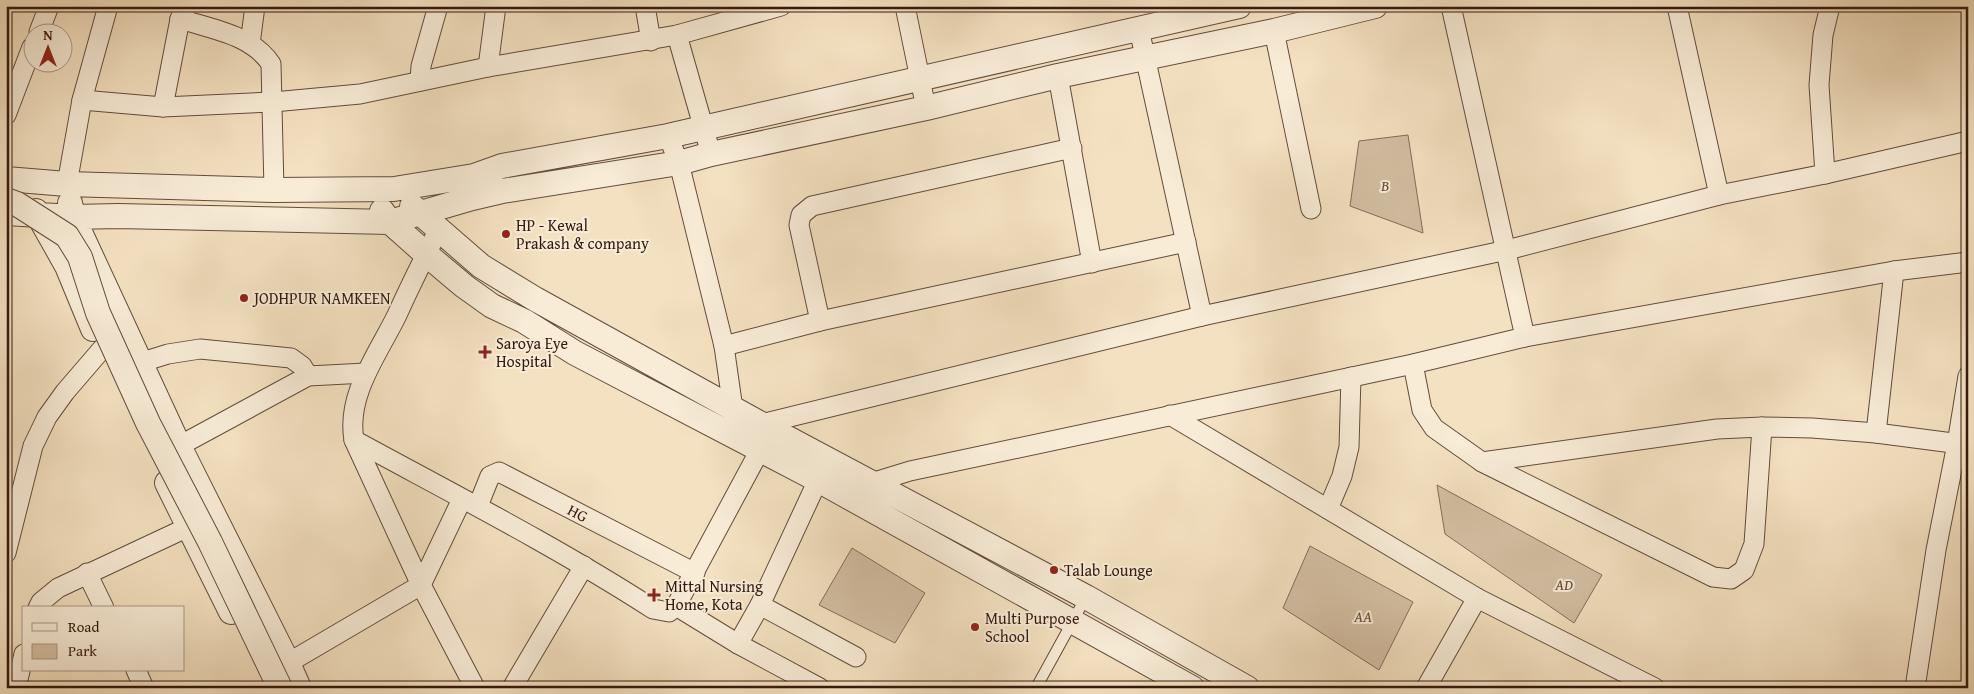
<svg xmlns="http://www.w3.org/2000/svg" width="1974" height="694" viewBox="0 0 1974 694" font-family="'Gentium Book Plus',serif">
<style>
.green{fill:#d3bfa3;stroke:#836c59}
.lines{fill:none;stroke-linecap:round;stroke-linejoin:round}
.service-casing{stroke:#634c3c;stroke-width:12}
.minor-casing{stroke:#634c3c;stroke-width:21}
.tertiary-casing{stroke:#634c3c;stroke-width:26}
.service{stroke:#f8ecd7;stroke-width:10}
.minor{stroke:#f8ecd7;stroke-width:19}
.tertiary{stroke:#f8ecd7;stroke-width:24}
.tertiary-bridge-casing{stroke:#634c3c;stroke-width:26;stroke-linecap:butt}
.tertiary-bridge{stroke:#f8ecd7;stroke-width:24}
.poi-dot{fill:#8f2418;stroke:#f8ecd7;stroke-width:2}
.labels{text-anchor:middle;stroke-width:4;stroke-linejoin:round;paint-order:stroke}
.park-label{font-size:16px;font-style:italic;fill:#634c3b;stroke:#f8ecd7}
.poi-label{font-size:16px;fill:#331a0f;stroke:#f8ecd7;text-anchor:start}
.street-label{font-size:16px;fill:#331a0f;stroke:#f8ecd7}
</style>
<rect width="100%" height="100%" fill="#f4e1c1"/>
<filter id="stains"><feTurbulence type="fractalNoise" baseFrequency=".004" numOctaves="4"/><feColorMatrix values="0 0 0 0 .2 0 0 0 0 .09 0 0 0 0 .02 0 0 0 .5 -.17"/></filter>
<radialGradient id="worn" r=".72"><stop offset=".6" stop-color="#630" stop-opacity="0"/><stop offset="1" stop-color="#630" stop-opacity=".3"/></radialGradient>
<path class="green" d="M1408,135l15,98 -73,-27 9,-65z
M1437,485l165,90 -28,48 -129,-89z
M1310,546l103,56 -34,68 -96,-62z
M852,548l73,45 -30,50 -76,-38z"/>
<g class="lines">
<defs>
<path id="service" d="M1036,688l50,-91"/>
<g id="minor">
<path d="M645,6l6,35"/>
<path d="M905,6l21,102"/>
<path d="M1451,6l74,331"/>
<path d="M1677,6l42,189"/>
<path d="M180,19c32,10 72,16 91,45l3,126"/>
<path d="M1139,29l63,287"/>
<path d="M1274,31l37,178"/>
<path d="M39,32l10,-26"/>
<path d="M677,35l34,119"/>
<path d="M250,44l5,-38"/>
<path d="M488,67l8,-61"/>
<path d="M1058,76l34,187"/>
<path d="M420,81l1,-15 17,-60"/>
<path d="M82,100l81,7 110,-5 87,-8 128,-27 189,-32 104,-29"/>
<path d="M163,107l17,-88 6,-13"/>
<path d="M6,115l26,-68"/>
<path d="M668,136l11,27 45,183 9,63"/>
<path d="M1825,174l-6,-89 4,-50 7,-29"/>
<path d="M67,184l15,-84 26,-94"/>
<path d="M439,229c-15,29 -29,57 -42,86 -19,39 -51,80 -43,125l67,145 54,103"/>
<path d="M820,321l-21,-96 2,-10 11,-9 260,-58"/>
<path d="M724,346l96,-25 366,-79"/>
<path d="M139,363l29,-9 32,-5 91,9 11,8 6,10"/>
<path d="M1413,364l9,46 12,18 48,34 231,115 18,2 13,-9 10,-26 8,-117"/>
<path d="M1170,415l307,183 178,90"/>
<path d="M761,424l441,-108 305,-66 212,-55 106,-21 143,-33"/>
<path d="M1876,433l18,-162"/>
<path d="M354,440c101,55 203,107 299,169l16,3 7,-6 84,-156"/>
<path d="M179,446l129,-70 58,-3"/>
<path d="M1482,462l235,-33 45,-2 50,1 64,5 92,12"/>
<path d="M871,483l39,-12 503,-107 112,-27 369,-66 74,-9"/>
<path id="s1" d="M478,506l12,-30 9,-4 196,101"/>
<path d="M1328,509l14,-33 7,-29 2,-70"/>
<path d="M6,553l27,-107 14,-29 18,-25 37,-43 19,-16"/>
<path d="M87,573l17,35"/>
<path d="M760,605l96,52"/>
<path d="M676,606l62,38 82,44"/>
<path d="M38,608l3,-6 17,-14 143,-67"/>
<path d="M738,644l22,-39 58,-125"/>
<path d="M275,668l13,-5 133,-78 41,-86"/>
<path d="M136,670l8,18"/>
<path d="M16,688l8,-34"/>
<path d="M512,688l72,-122"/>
<path d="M1426,688l51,-90"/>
<path d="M1915,688l21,-138 21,-106 11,-68"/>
</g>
<path id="tertiary" d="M6,179l61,5 207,6 120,-1 80,-13 28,-10 166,-30 571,-130
M70,203l3,14 106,229 109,217 11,25
M412,206l69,60 54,33 226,125 325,173 161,91
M36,211l31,55 26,63
M382,211l8,11 36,32 38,32 28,20 32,15 51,32 243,127 374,208
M6,213l67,4 45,-1 272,6 82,-24 30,-7 177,-28 32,-9 215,-46 132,-32 216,-45 101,-25
M167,483l64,129"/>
</defs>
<use href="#service" class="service-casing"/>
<use href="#minor" class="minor-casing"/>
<use href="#tertiary" class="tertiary-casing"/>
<use href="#service" class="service"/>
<use href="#minor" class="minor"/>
<use href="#tertiary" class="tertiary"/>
<defs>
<path id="tertiary-bridge" d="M6,200l11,4 50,32 13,21 18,56 50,110 62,119 70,146"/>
</defs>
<use href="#tertiary-bridge" class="tertiary-bridge-casing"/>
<use href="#tertiary-bridge" class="tertiary-bridge"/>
</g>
<g class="poi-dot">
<circle cx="506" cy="234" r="5"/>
<circle cx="244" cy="298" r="5"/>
<path d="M482.5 344.5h5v5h5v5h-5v5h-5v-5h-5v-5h5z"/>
<circle cx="1054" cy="570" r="5"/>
<path d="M651.5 587.5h5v5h5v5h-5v5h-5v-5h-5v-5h5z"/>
<circle cx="975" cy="627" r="5"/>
</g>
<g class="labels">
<g class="park-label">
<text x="1385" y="191">B</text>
<text x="1564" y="590">AD</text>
<text x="1363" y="622">AA</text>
</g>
<g class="poi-label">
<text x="516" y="231">HP - Kewal<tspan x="516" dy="18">Prakash &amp; company</tspan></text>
<text x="254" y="304">JODHPUR NAMKEEN</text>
<text x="496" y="349">Saroya Eye<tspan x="496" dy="18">Hospital</tspan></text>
<text x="1064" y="576">Talab Lounge</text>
<text x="665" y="592">Mittal Nursing<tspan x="665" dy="18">Home, Kota</tspan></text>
<text x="985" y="624">Multi Purpose<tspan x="985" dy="18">School</tspan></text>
</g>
<g class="street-label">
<text dy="6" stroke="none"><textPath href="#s1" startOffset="131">HG</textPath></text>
</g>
</g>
<rect width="1974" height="694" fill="none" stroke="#f4e1c1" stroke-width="25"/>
<rect x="8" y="8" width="1959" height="679" fill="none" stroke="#331a0f" stroke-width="2.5"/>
<rect x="12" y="12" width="1949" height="669" fill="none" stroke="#331a0f"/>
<rect x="22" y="606" width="162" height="65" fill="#f8ecd7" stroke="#a99887"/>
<rect x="32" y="623" width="25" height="8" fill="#f8ecd7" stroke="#a99887"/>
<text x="68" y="632" font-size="15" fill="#331a0f">Road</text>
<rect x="32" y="644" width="25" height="15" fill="#d3bfa3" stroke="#a99887"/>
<text x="68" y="656" font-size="15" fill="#331a0f">Park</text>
<g transform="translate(48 48)"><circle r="24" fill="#f8ecd7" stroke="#a99887"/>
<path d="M0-4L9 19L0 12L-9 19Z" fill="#8f2418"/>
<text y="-8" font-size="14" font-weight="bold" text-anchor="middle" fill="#331a0f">N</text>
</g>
<rect width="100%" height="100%" filter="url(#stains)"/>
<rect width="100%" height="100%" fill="url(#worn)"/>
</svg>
